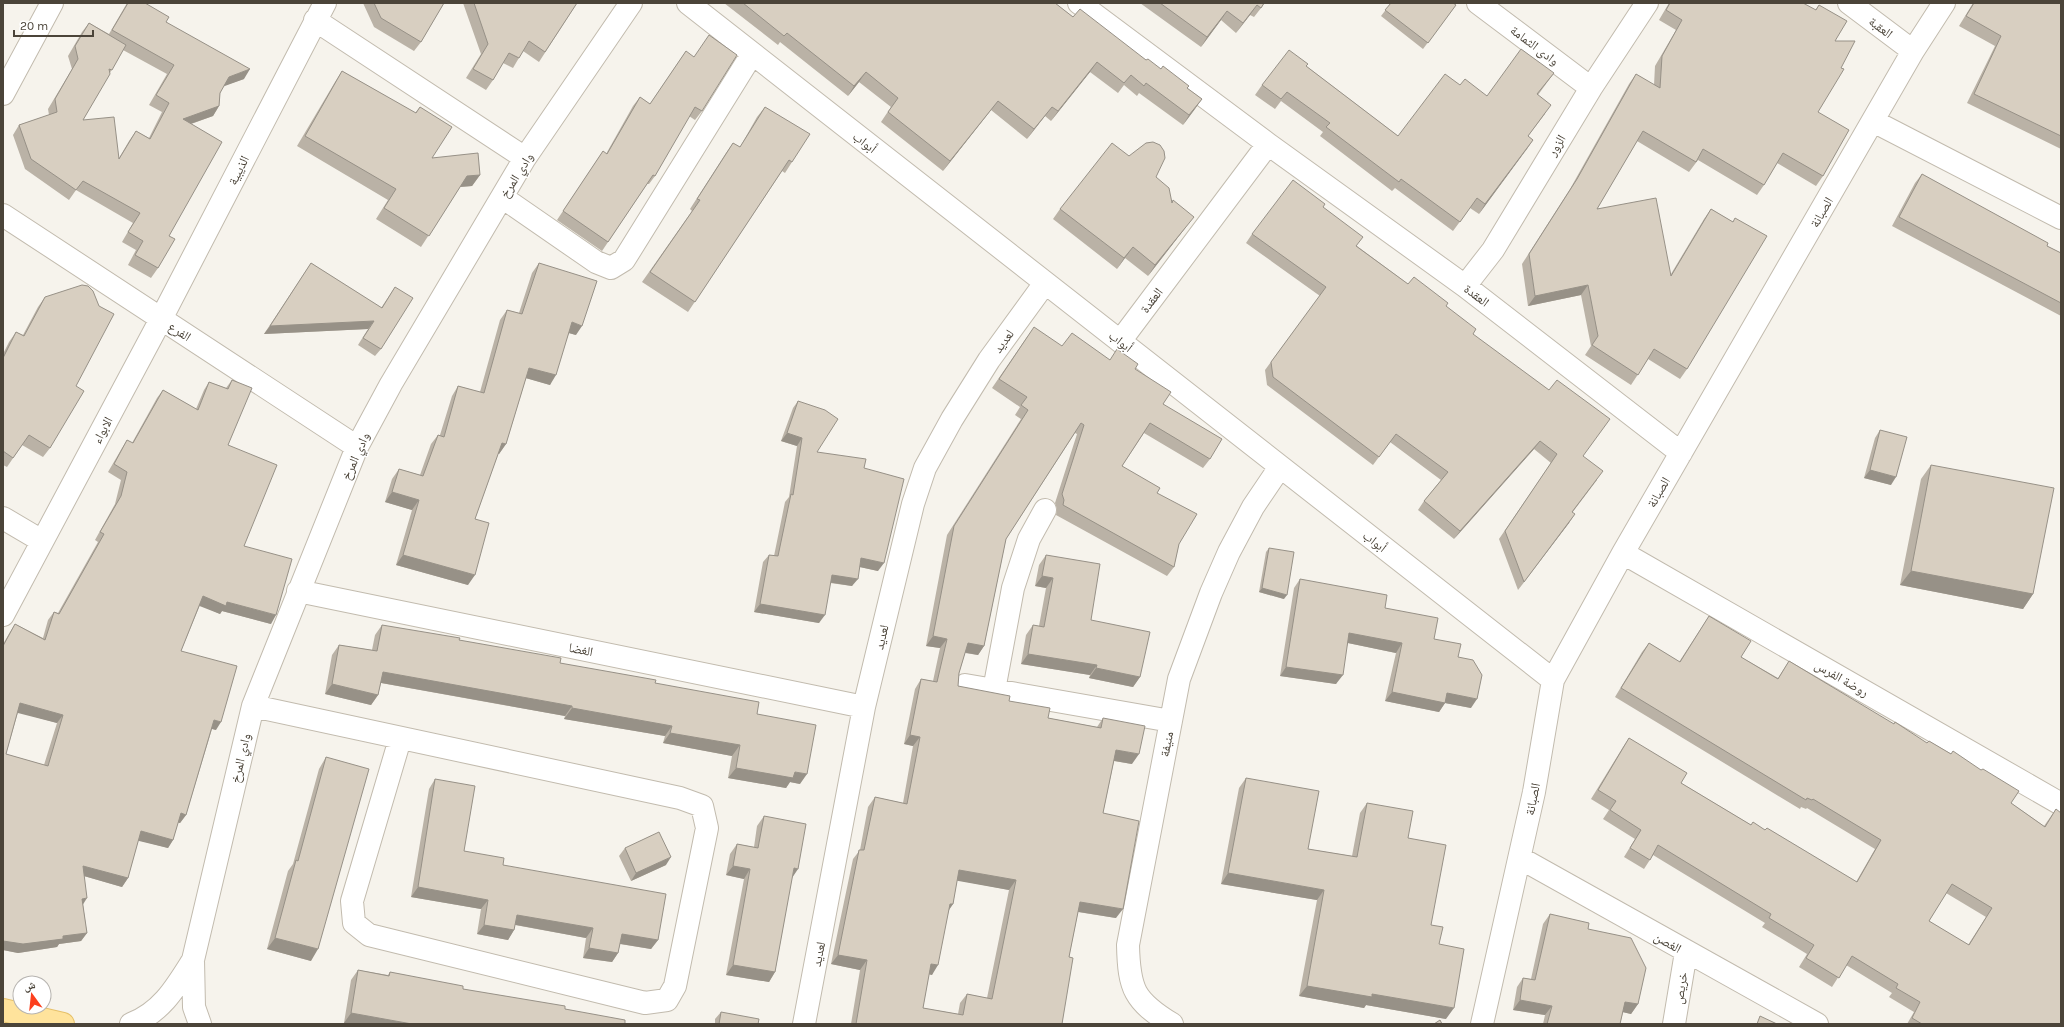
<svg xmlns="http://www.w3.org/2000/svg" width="2064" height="1027" viewBox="0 0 2064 1027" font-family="Karla,'Noto Naskh Arabic',sans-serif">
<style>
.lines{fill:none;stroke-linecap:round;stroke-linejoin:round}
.minor-casing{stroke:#c2bbae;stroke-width:24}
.major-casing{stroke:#e6c16a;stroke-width:24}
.minor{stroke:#fff;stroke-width:22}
.major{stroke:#ffe39c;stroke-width:22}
.wall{fill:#bab2a6;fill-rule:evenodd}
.shaded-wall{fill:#979187}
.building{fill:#d8cfc1;stroke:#979187;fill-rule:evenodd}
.labels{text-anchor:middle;stroke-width:3;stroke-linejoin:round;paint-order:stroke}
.street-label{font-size:13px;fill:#4b4439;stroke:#fff}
</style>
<rect width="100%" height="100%" fill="#f6f3ec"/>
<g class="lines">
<defs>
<path id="minor" d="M688,3l865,677
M1079,3l189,141 197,142 216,167
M1478,3l113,85
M1849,3l64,48
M315,20l210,138
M3,94l49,-91
M1873,121l188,97
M502,197l94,65 15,6 13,-8 128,-206
M3,215l354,232
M1465,286l28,-36 98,-162 56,-85
M1121,340l147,-196
M3,518l39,23
M1623,553l438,251
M298,591l566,116
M3,615l158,-296 164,-316
M965,685l206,36
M994,690l19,-102 16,-49 16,-29
M253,706l427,92 22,8 5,22 -32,158 -8,14 -22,3 -276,-68 -15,-12 -2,-22 48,-162
M1520,858l297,166
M131,1024c31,-12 45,-37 62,-64
M200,1024l-6,-17 -1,-47 60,-254 104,-259 34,-63 134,-226 106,-155
M804,1024l60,-317 49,-203 12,-36 27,-49 37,-59 56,-77
M1172,1024c-38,-23 -43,-35 -44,-79l51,-266 32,-86 18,-41 24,-45 27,-40
M1482,1024l52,-232 19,-112 70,-127 290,-502 31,-48
M1674,1024l12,-72"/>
<path id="major" d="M3,1010l60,14"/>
</defs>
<use href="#minor" class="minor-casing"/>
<use href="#major" class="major-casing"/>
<use href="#minor" class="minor"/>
<use href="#major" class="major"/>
</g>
<path class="wall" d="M127,3h18l21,19 78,57 -21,7 -3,7 -1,13 -6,10 -22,8 -22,112 -11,32 -7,10 -23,-13 8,-15 -14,-8 11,-19 -57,-33 -7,10 -44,-31 -12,-34 6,-10 30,-10 -1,-6 24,-40 -4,-13 14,-24 7,-9 20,11zM123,50l44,24 -18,31 13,7 -13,26 -13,-7 -7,10 -10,17 -36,-38z
M363,3h81l-23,39 -7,9 -40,-24z
M463,3h114l-38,59 -16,-11 -10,17 -10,-5 -10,17 -7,10 -20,-12 15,-24z
M724,3h331l18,14 88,52 26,19 15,11 -19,26 -44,-32 -2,3 -13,-11 -6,8 -28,-21 -39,49 -6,-5 -18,23 -36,-29 -48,61 -62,-49 10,-15 -32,-25 -11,14 -68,-54 -2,3z
M1140,3h125l-11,14 -4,-2 -14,18 -15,-13 -20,27z
M1391,3l65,2 -33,44 -42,-33z
M1669,3h134l12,7 4,-5 16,36 -17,71 5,64 -7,10 -39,-23 -13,22 -7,10 -59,-35 -9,12 -52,-31 -40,68 74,65 33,-55 7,-10 22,13 2,-4 -48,151 -7,10 -32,-20 -17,26 -46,-30 6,-9 -10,-51 -53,11 -6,-42 48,-75 59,-105 7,-10 18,11 1,-19 21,-36 -17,-10z
M1973,3h88v146l-94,-46 28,-57 -36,-20z
M686,51l16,60 -7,9 -6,-4 -34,60 -6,8h-2l-45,67 -45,-31 46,-69 3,3 27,-48 7,-9 10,7z
M1306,66l92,70 62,-51 27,11 67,-23 -16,22 7,19 -17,22 5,4 -54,74 -9,-6 -17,23 -58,-43 -3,3 -72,-55 3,-4 -42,-31 -6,8 -20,-14 7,-10z
M342,71l73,42 5,-6 12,51 48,17 -8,11 -12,1 -39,60 -45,-28 12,-19 -91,-54 38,-64z
M765,107l27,55 -7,11 -3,-2 -94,141 -46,-30 50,-71 -2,-2 36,-56 7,-10 7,4 17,-30z
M1129,156l27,21 30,50 -38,49 -23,-18 -8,11 -64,-50 7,-10z
M1922,174l125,72 14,7v63l-169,-90 23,-43z
M1323,207l34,39 51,38 38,22 27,28 110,122 14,24 -25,33 -3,10 -51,67 -19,-51 52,-76 -17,-14 -80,90 -36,-29 6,-9 17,-21 -51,-38 -17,23 -106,-80 -2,-15 55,-74 -74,-53 6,-9z
M311,263l70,45 14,-21 -14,62 -6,7 -17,-11 10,-16 -104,5z
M539,263l37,72 -7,-2 -19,52 -24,-7 -20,66 -7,10h-1l-23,65 -7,66 -72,-20 16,-55 -27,-8 7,-23 7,-10 21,6 11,-31 7,-9h2l12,-39 6,-10 22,6 20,-72 7,-10 12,3 13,-40z
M45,297l31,89 -26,62 -7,9 -21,-12 -15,22 -4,-2v-111l6,-12 7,-10 7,3 15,-28z
M1027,337l83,23 25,9 28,35 47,55 -7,9 -59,-35 -22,33 35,27 22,51 -5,23 -7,9 -111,-61 1,-6 -2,-6 22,-69 -2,-1 -69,106 -22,107 -6,9 -13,-2 -6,20 -1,13 51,15 39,17 49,9 6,-9 29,46 -18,-3 -11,52 13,105 -38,-6 -9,45 -7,67h-211l9,-54 -29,-6 22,-105 7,-9 8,-43 7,-10 28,6 10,-57 -9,-2 11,-55 6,-10 12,2 7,-33 -14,-2 21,-111 74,-116 -6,-4 5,-8 -28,-19zM957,880l52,10 -22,108 -20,-4 -7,9 -2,11 -35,-6 6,-34 3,1 17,-65 4,-6z
M232,380l-4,65 16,101 27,78 -49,-13 -2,3 -20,-9 -19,46 35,79 -4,-1 -26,86 -6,8 -2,-1 -5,18 -5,8 -30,-8 -10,38 -6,9 -38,-11 -1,29 4,28 -6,8 -22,3 -2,3 -39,6 -15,-3v-306l7,-12 5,-8 28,14 5,-18 6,-8 4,1 40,-71 -3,-2 20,-36 6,-24 -13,-8 14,-24 5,-8 5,3 25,-45 6,-8 33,19 8,-19 5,-8 17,6zM18,712l39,11 -13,42 -38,-11z
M798,401l19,51 47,16 14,103 -18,-4 -8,19 -22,-3 -11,40 -65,-11 9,-50 6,-7 5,1 11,-54 4,-5 8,-51 -16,-5 12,-33z
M1880,430l11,55 -27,-7 11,-40z
M1931,465l102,129 -10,15 -123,-24 21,-106z
M1269,548l15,51 -25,-7 7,-40z
M1046,555l45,65 49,57 -7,10 -44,-9 1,-3 -69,-11 5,-29 7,-10 6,1 7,-38 -11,-2 4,-21z
M1300,579l85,29 49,31 24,18 13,51 -26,-5 -6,9 -54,-11 11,-48 -48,-10 -12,41 -56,-8 14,-88z
M1709,616l32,41 37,21 11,-17 222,142 33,23 12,-17 5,215h-154l7,-12 -25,-15 3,-4 -46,-28 -14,22 -33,-20 8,-13 -45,-27 3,-4 -112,-68 -9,14 -20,-12 11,-18 -32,-20 6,-9 -18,-11 32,-52 6,-9 52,45 70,42 14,5 91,52 19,-33 -68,-41 -1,1 -5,-2 -1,2 -185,-112 27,-45 7,-9 30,19zM1946,893l40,24 -18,28 -39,-24z
M382,625l77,15 101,23 95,20 102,31 43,70 -10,-2 -4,6 -58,-10 4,-22 -69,-13 2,-7 -101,-17 1,-3 -184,-33 -3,12 -7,10 -46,-11 7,-39 7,-10 33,5 3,-15z
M326,757l-15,204 -44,-12 21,-78 5,-7 26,-95z
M1246,778l62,71 44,7 8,-43 7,-10 41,35 23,87 8,19 7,75 -80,-14 -2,3 -65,-12 18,-96 -96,-16 18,-96z
M435,779l29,72 39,14 155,75 -7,9 -31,-5 -2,9 -6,9 -29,-4 3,-20 -71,-13 -1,5 -6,10 -31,-6 4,-25 -70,-12 18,-108z
M764,816l28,61 -17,95 -6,10 -43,-7 18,-96 -18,-4 4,-21 7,-10 17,3 3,-21z
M625,848l41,17 -35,16 -12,-25z
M1550,914l38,15 50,75 -7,10 -8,-2 -3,12h-77l2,-9 -32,-5 4,-23 6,-9 8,1 12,-55z
M358,970l30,5 2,-3 73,17 102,20 60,15h-276l-5,-1 7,-43z
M721,1012l37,12h-43v-5z"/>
<path class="shaded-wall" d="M1257,5l-7,10 -14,18 7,-10z
M1227,11l-6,9 -20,27 6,-10z
M1097,62l-7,10 -39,49 7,-10z
M250,69l-6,10 -22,8 7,-10z
M866,72l-7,10 -11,14 6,-10z
M1202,99l-7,10 -12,16 6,-10z
M998,101l-7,9 -48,61 7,-10z
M219,106l-6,10 -37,13 7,-10z
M1052,107l-7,9 -18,23 7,-10z
M1533,140l-6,9 -48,65 6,-10z
M480,175l-8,11 -13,1 8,-11z
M1194,217l-8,10 -38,49 7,-11z
M1133,247l-16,22 7,-11z
M1588,285l-7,10 -53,11 7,-10z
M374,321l-6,8 -104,5 6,-8z
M572,322l10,4 -6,9 -11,-3z
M529,368l27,7 -6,10 -28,-8z
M787,433l15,5 -5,8 -16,-5z
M1540,441l-6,8 -80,90 6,-8z
M502,443l4,1 -7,10 -4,-1z
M1870,470l26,7 -5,8 -27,-7z
M392,492l27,8 -7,10 -27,-8z
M1575,514l-6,9 -51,67z
M403,555l72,20 -7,10 -72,-20z
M861,558l23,5 -6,8 -23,-5z
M1911,571l122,23 -10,15 -123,-24z
M832,575l26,4 -6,7 -25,-4z
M1042,576l11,2 -7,10 -11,-2z
M1262,588l25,7 -3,4 -25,-7z
M203,596l24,6 49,13 -5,9 -49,-13 -2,3 -23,-9z
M760,604l65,11 -6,8 -65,-11z
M1349,633l53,10 -6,10 -53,-11z
M933,636l14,3 -7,9 -14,-2z
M968,643l16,3 -6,9 -16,-3z
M1028,654l69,11 -7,10 -69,-11z
M1286,667l57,8 -7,9 -56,-8z
M1096,668l44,9 -7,10 -44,-9z
M383,672l189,34 -7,10 -189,-34z
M332,684l46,11 -7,10 -46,-11z
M1392,692l55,1 30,6 -6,9 -26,-5 -6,9 -54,-11z
M20,703l43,12 -6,8 -43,-11z
M572,708l100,18 -7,10 -101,-17z
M214,720l7,2 -5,8 -7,-2z
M670,733l70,12 -8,11 -69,-13z
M910,735l10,2 -7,9 -9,-2z
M1116,750l23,4 -7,10 -23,-4z
M736,768l59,4 12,2 -7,10 -10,-2 -4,6 -58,-10z
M181,813l5,2 -6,8 -5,-1z
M141,831l32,9 -5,8 -33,-8z
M671,857l-5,8 -35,16 5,-8z
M83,866l45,12 -6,9 -45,-13z
M733,866l17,3 -6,10 -18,-4z
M794,868l4,1 -6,9z
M959,870l57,10 -7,10 -56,-10z
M1228,873l96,17 -7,10 -96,-16z
M418,887l70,13 -7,9 -70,-12z
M87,898l-5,8v-7z
M1080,902l43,7 -7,9 -43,-7z
M950,904h3l-7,10z
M517,915l76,13 -7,10 -75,-14z
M484,925l30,5 -6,10 -31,-6z
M87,933l-6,8 -22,3 -2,3 -39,6 -15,-3v-9l60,-5z
M622,934l36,6 -7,9 -36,-6z
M275,938l43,11 -7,12 -44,-12z
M589,948l29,5 -6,9 -29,-4z
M838,955l29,5 -7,10 -29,-6z
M931,964l7,1 -6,10 -8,-2z
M733,965l42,7 -6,10 -43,-7z
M1307,986l65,8 82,14 -8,11 -80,-14 -2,3 -65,-12z
M1520,1000l32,6 -7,9 -32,-5z
M1625,1002l13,2 -7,10 -13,-3z
M351,1013l61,11h-63l-5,-1z"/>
<path class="building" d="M128,3h17l24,14 -3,5 84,47 -21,8 -9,16 -1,13 -36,13 39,23 -53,94 6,3 -17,29 -23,-13 8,-14 -15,-9 12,-19 -57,-32 -7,9 -45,-31 -12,-34 38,-13 -2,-13 23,-40 -3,-13 14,-23 37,22 -14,25 -3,-1 1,5 -27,46 31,-3 5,42 17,-28 14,8 19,-36 -13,-8 18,-30 -62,-35z
M374,3h70l-23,39 -40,-24z
M474,3h103l-32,49 -16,-11 -10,17 -10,-5 -16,27 -20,-11 15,-25z
M743,3h312l18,14 7,-8 66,51 2,-1 13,10 2,-3 26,20 -2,2 15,11 -13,16 -43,-32 -2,3 -13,-11 -7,8 -27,-21 -39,49 -6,-4 -18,22 -36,-28 -48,60 -62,-49 10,-14 -32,-26 -12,14 -67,-53 -3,3z
M1160,3h104l-3,5 -4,-3 -14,18 -16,-12 -20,26z
M1391,3h62l3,2 -28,38 -43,-33z
M1670,3h133l13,7 3,-5 28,16 -12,20h20l-14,27 3,1 -26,43 31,18 -26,46 -40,-23 -19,32 -61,-36 -7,13 -53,-31 -46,78 59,-11 15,78 40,-67 22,13 2,-4 32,18 -80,133 -33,-20 -16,26 -46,-30 6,-9 -10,-51 -53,11 -6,-42 48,-75 59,-105 24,14 2,-32 20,-36 -16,-10z
M1974,3h87v133l-87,-42 27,-58 -35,-20z
M709,35l28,20 -35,56 -7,-4 -40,69 -2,-1 -45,67 -45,-31 40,-60 4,3 33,-57 10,7 36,-53 8,6z
M1521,49l33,24 -17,21 14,11 -23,31 5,4 -48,64 -8,-6 -17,24 -59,-43 -2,3 -73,-55 4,-4 -43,-31 -6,7 -19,-14 27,-35 19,14 -2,2 92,70 47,-62 15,11 5,-6 22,17z
M342,71l74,42 4,-6 32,20 -20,31 46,-5 2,22 -13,1 -38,60 -45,-28 12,-19 -91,-53z
M765,107l45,27 -18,28 -3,-2 -94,142 -45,-30 50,-72 -3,-1 36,-56 7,4z
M1153,142l7,3 4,6 1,7 -9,19 13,11 3,15 1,-3 21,17 -39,48 -22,-18 -9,11 -64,-49 52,-66 17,13 17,-13z
M1922,174l126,69 -1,3 14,7v50l-162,-86z
M1293,180l32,24 -2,3 40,30 -7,9 52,38 6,-7 34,26 -2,3 30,23 -3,5 76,56 8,-10 53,39 -27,37 20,15 -31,41 3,2 -51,68 -19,-51 52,-77 -17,-13 -80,90 -36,-30 24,-29 -52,-38 -17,23 -106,-80 -2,-15 55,-75 -74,-53z
M311,263l71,45 13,-21 18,11 -32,51 -18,-11 11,-17 -104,5z
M539,263l58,18 -15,45 -10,-4 -16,53 -27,-7 -23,76 -4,-1 -27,76 14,4 -14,52 -72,-20 16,-55 -27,-8 7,-23 24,7 15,-41 6,2 14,-51 26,7 23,-83 15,4z
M82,285l6,1 5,5 6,15 15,8 -38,72 8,5 -34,57 -21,-13 -16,23 -10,-7v-93l13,-26 8,4 21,-39z
M1034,327l28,19 10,-13 38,27 7,-11 21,15 -3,5 36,23 -8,12 59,35 -12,20 -60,-36 -28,43 38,22 -3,5 40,21 -18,30 -5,23 -111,-62 1,-5 -2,-6 22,-69 -3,-2 -75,116 -22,107 -16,-3 -9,30 -1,13 52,10 -1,5 41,7 -2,10 53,10 2,-10 42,8 -6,28 -23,-4 -13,63 36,8 -16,88 -43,-7 -11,55 4,1 -11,66h-206l11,-64 -29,-5 21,-105h5l11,-53 32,7 13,-67 -10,-2 11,-56 16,3 10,-43 -14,-3 21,-110 74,-116 -7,-5 6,-8 -28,-18zM959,870l57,10 -24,119 -25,-5 -4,21 -40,-7 8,-44 7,1 12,-61h3z
M232,380l20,8 -24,57 49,20 -33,81 48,13 -16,56 -49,-13 -1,4 -23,-10 -22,55 56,15 -16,56 -7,-2 -28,95 -5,-2 -8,27 -32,-9 -13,47 -45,-12 4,32 -5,1 5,34 -24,3v3l-40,5 -20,-3v-295l12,-22 30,16 9,-28 5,2 45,-80 -4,-2 21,-36 6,-24 -13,-8 13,-24 6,3 30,-53 35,20 11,-28 19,7zM20,703l43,12 -15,51 -42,-12z
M798,401l27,9 13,9 -21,33 49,7 -2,9 40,11 -20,84 -23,-5 -3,21 -26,-4 -7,40 -65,-11 9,-49 9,1 13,-62 2,1 9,-57 -15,-5z
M1880,430l27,7 -11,40 -26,-7z
M1931,465l123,23 -21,106 -122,-23z
M1269,548l25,4 -7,43 -25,-7z
M1046,555l54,9 -9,56 59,12 -10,45 -44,-9 1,-3 -69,-11 5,-29 11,2 9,-49 -11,-2z
M1300,579l87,16 -2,13 53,10 -4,21 27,5 -3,13 15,3 9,15 -5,24 -30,-6 -2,10 -53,-11 10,-49 -53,-10 -6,42 -57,-8z
M1709,616l42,25 -10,16 37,22 11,-18 105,63 1,-2 32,21 2,-2 22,13 2,-3 28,19 2,-1 36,22 -8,12 34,24 11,-18 5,4v211h-139l-10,-6 8,-16 -24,-14 2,-4 -46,-28 -13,22 -33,-20 8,-13 -45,-27 2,-4 -113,-69 -8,15 -20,-12 11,-18 -31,-20 6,-9 -18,-11 31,-52 58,35 -6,10 70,42 2,-3 12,8 2,-2 90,54 24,-42 -68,-41 -1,1 -5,-2 -1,2 -185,-112 28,-45 31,19zM1952,884l40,24 -23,37 -40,-24z
M382,625l78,13 -1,2 102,18 -1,5 96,17 -1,3 104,19 -2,12 59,11 -9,49 -12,-2 -2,6 -57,-10 4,-23 -70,-12 2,-7 -100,-18v-2l-189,-34 -5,23 -46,-11 7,-39 38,6z
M326,757l43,12 -51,180 -43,-11 21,-78 2,1z
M1246,778l73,13 -11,58 49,8 10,-54 46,8 -5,27 38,7 -15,80 12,2 -4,17 25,5 -10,59 -82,-14v3l-65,-11 17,-96 -96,-17z
M435,779l40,7 -11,65 40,7 -1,7 163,29 -8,46 -36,-6 -4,19 -29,-5 4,-20 -76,-13 -3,15 -30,-5 4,-25 -70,-13z
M764,816l42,8 -8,45 -4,-1 -19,104 -42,-7 17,-96 -17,-3 4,-22 21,4z
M659,832l12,25 -35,16 -11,-25z
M1550,914l39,9 -1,6 43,9 15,30 -8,36 -13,-2 -5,22h-73l5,-18 -32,-6 3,-22 12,2z
M358,970l31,6 1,-4 73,14v3l102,17v3l60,11v4h-213l-61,-11z
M721,1012l38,7 -1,5h-39z
M1760,1016l17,8h-20z
M1440,1020l2,4h-8z"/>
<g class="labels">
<g class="street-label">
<text transform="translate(1881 27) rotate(37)" y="5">العقبة</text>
<text transform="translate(1535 45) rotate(37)" y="5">وادى الثمامة</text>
<text transform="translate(865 142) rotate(38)" y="5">أبواب</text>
<text transform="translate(1556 145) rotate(-59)" y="5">الزور</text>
<text transform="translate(238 170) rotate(-63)" y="5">الذيبية</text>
<text transform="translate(516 175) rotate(-58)" y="5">وادي المرخ</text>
<text transform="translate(1821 212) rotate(-60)" y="5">الصبانة</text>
<text transform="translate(1477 295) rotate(37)" y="5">العقدة</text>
<text transform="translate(1151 300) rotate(-53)" y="5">العقدة</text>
<text transform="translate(180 331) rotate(33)" y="5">الفرع</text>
<text transform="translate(1003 341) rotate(-54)" y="5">لعديد</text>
<text transform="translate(1121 341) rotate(38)" y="5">أبواب</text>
<text transform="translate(102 430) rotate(-62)" y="5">الابواء</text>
<text transform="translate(355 456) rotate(-66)" y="5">وادي المرخ</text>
<text transform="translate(1658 492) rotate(-60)" y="5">الصبانة</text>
<text transform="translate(1375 541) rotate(38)" y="5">أبواب</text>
<text transform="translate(881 637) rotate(-77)" y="5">لعديد</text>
<text transform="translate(581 649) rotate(11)" y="5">الغضا</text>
<text transform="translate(1842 678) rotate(30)" y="5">روضة الفرس</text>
<text transform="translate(1166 744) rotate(-79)" y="5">منيفة</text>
<text transform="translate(240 758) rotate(-77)" y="5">وادي المرخ</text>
<text transform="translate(1532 799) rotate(-79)" y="5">الصبانة</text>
<text transform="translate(1668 942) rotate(29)" y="5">الغصن</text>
<text transform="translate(818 954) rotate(-79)" y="5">لعديد</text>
<text transform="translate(1680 988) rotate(-81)" y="5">خريص</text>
</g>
</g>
<rect width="2064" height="1027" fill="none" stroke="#4b4439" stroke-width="8"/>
<g transform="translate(32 995) rotate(345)"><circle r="19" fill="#ffffff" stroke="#b7b4b0"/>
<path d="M0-3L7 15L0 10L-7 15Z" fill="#fc3f1d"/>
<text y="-6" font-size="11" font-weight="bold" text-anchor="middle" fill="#4b4439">ش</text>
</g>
<path d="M14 30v6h79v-6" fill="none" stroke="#4b4439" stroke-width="2"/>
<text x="20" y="30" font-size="12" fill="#4b4439" stroke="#ffffff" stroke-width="3" paint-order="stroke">20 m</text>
</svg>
